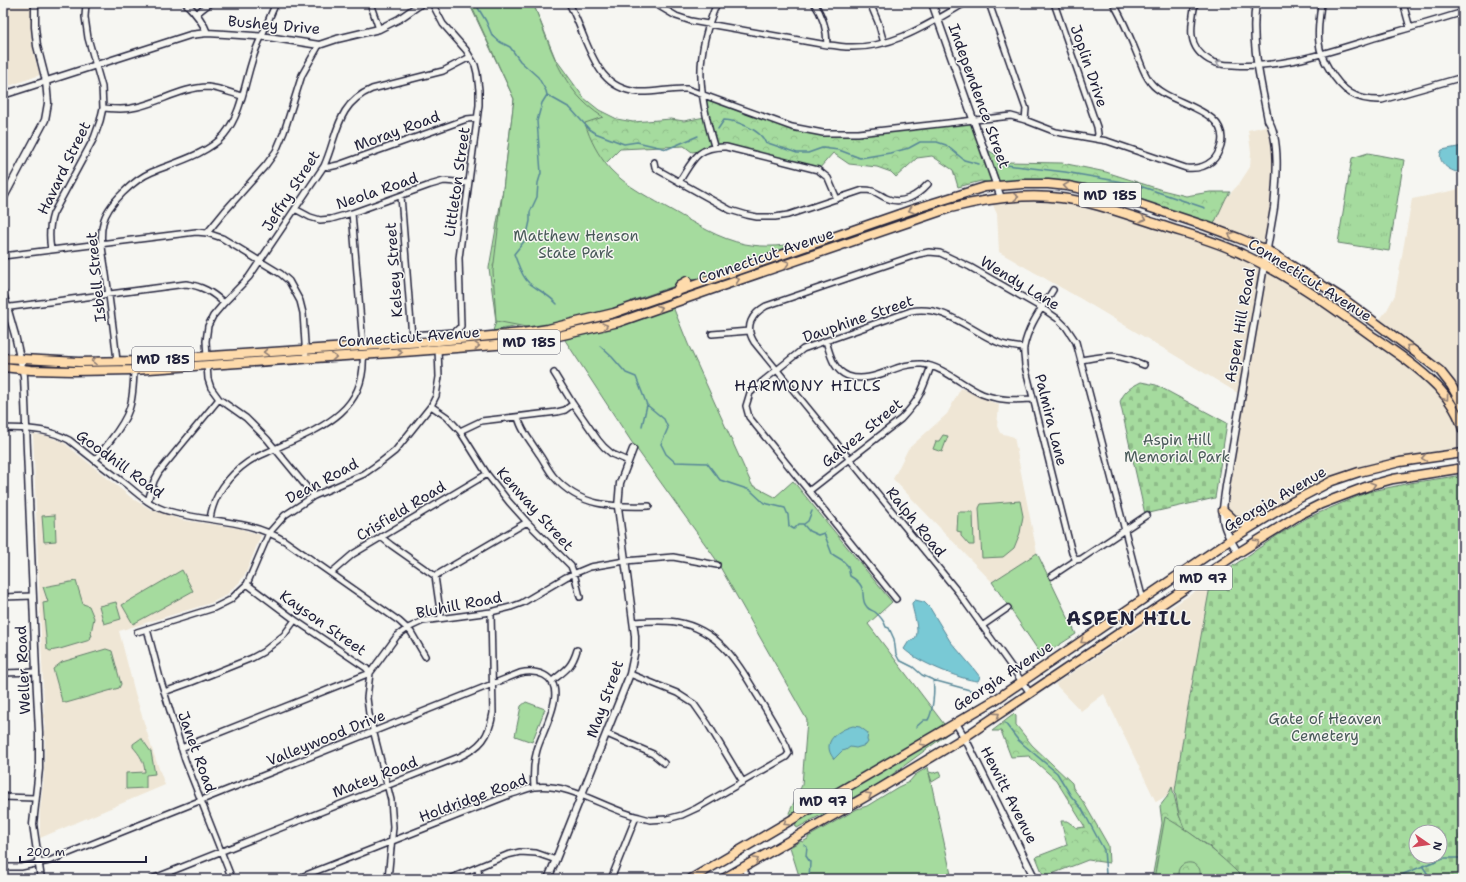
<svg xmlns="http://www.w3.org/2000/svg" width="1466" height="882" viewBox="0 0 1466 882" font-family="'Shantell Sans',sans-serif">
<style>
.built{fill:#efe6d5}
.grass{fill:url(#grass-tufts);stroke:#647e6c}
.forest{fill:url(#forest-crowns);stroke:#647e6c}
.cemetery{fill:url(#cemetery-stones);stroke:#647e6c;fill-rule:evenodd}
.park{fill:#a5db9e;stroke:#647e6c}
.water{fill:#79c9d5;stroke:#568697}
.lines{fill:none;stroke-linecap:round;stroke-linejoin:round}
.stream{stroke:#568697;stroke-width:1.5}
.minor-casing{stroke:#22223b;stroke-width:8}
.tertiary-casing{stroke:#22223b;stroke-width:9}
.primary-casing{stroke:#22223b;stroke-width:11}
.minor{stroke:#f6f6f2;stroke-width:5}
.tertiary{stroke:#f6f6f2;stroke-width:6}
.primary{stroke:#fedbac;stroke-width:8}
.oneway{stroke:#9797a0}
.oneway2{stroke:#907e74}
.labels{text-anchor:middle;stroke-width:3;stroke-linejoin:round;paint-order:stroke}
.shield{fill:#f6f6f2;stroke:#626272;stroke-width:1}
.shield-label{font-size:14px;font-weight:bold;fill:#22223b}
.street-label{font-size:15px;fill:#22223b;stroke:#f6f6f2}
.park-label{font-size:15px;fill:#495a59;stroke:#f6f6f2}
.neighbourhood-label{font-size:16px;letter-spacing:1px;fill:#22223b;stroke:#f6f6f2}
.district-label{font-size:19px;font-weight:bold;letter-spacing:1px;fill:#22223b;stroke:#f6f6f2}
</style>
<defs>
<pattern id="grass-tufts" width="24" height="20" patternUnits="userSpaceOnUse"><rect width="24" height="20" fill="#a5db9e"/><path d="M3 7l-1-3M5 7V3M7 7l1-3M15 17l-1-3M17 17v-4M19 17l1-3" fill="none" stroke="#8ebc89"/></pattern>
<pattern id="forest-crowns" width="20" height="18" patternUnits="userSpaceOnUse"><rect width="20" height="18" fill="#a5db9e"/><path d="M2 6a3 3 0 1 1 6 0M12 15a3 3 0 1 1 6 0" fill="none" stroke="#8ebc89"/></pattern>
<pattern id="cemetery-stones" width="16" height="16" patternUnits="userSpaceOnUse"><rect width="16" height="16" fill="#a5db9e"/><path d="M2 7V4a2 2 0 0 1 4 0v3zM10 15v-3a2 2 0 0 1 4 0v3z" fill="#8ebc89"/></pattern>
</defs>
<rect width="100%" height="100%" fill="#f6f6f2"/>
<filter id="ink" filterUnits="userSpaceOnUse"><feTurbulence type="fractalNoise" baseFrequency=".025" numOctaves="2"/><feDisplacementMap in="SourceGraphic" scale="8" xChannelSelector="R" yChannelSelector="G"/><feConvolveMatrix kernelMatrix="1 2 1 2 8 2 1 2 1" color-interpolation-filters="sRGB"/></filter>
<g filter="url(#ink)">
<path class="built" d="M3,3h28v33l4,22 5,17 -37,13z
M1271,125l6,37 -10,88 -55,-22 14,-30 13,-14 11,-17 1,-15 -3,-22z
M1463,182v213l-12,-14 -74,-58 10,-13 8,-15 17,-96 44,-9z
M1037,197l86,16 141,52 169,117 30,48v23l-24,3 -107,25 -102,59 -8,-23 19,-122 -160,-96 -82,-47 -2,-38 -7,-15z
M961,388l38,17 -2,21 3,7 14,4 23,116 -45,29 -99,-103 15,-30 39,-35z
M33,434l14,2 16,6 70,57 19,11 30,10 56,8 23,7 -15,38 -7,10 -14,13 -14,7 -92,28 16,62 18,59 12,33 -125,53v-28l4,-34 1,-37z
M1211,581l-25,137 -11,73 -19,11 -52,-108 -23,17 -26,-27z"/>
<path class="grass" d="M1368,153l36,7 -15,91 -51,-8 14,-85z"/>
<path class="forest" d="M469,3h64l22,55 29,40 15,12 18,9 16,3 38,-3 13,2 21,-4 -4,-24 91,34 48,7 134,-13 9,26 24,15 55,1 44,9 56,18 24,6 24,-4h20l-4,6 -14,30 -125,-39 -90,-4 -16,-4 -23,6 -5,-17 -21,-14 -15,2 -21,19 -5,-5 -14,-5 -28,-3 -16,-11 -15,17 -92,-23 -34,5 -8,-6 -64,3 -15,15 7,13 103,60 28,8 32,6 -37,14 -14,-5 -133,52 -98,19 3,-10 -7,-53 14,-79 11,-90z
M1014,714l2,2v9l16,20 40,38 1,5 11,15 24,42 1,18 -21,-3 -44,17 -8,-20 31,-12 -6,-24h6l10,7 8,-1 -29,-47 -27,-24 -18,1 -10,-26h-9z
M1172,787l7,28 5,12 60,52h-92l10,-56 -2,-17 7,-9z"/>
<path class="cemetery" d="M1141,382l15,3 71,38 -12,75 -70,16 -25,-112c4,-11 11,-15 21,-20z
M1463,475v404h-220l-34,-33 -24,-16 -6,-15 -4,-24 11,-73 25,-137 67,-46 29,-17 61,-26 42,-9zM1416,832h24v24h-24z"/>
<path class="park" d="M470,3h63c18,44 27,87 70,114l-18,6c5,17 13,32 25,46 17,18 42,30 63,42 23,13 46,28 72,33 21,4 41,2 61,-3l-175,60 3,8 35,-12 19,47 64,141 23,12 18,-16 99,121 -24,22 82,108 -68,50 -85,46 -8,-15 13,-28 5,-65 -92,-162 -84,-117 -70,-107 -65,-13 -3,-50 21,-172z
M943,435l5,1 -6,16 -9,-3 3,-8h3z
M1020,501l3,15 -3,17 -6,15 -11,9 -21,1 -3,-50 2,-4z
M958,512h15l1,33h-5l-8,-9v-4l-4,-1z
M55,515l1,26 -12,1 -2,-26z
M1037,553l39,81 -34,22 -50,-74z
M182,570l11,21 -60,33 -11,-19z
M76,581l7,23 6,2 5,12 -3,15 1,3h-1l-1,4 -30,9 -10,2 -3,-2 -4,-46 5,-1 -5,-15z
M116,602l5,17 -17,5 -5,-18z
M106,649l6,2 9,33 -2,4 -53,15 -4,-2 -9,-32 9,-7z
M526,702l19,7 -13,33 -17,-6 6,-30z
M140,739h2l9,13 4,22 -9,1v13l-20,1v-16l19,-1c-1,-11 -5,-17 -12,-25v-3z
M928,767l1,5 4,1 7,-2 2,5 -10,6 -3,-9 23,106h-152l-10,-32 11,-6 1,1 6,-3v-2l49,-28 10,-3 31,-19 11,-5 6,-7z
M1165,817c29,17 55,37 79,62h-45c8,-21 -27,-22 -20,0h-25z"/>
<path class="water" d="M1463,146v22l-6,4c-10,-2 -21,-12 -15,-22z
M915,600l9,2 6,6 20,33 23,27 7,9 -2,4c-17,-1 -62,-20 -74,-32l5,-8c16,-1 3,-29 3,-38z
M853,726l7,1 8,6 -1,7 1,2 -2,3 -10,3 -6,-1 -4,3 -4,1 -8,8c-14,-17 4,-29 19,-33z"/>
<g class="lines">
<path class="stream" d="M475,3l11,18 6,14 8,7 10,5 10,14 18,16 8,14 1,4 -5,8 -5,18 4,52 -3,10 -1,14 -7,15v9l-4,18 -12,15c4,9 7,22 15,29 9,7 20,12 28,21
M547,95l23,13 19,21 6,4 29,11 13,-2 30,7 31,-13
M718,129l6,-9c11,0 37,10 41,22l32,11h11l14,-5 17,2 21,8 30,-5 19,-5 11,-6h17l9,3 18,15 15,4
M998,164l67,8 69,12 71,24
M600,346l12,11 14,16 10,4 11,28 17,14 4,9 -7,16 5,10 9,8 32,1 13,17 30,10 14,13 21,5 3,7 1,11 5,3 5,-5h4l6,7 9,4 6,-2 8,21 10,6 6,6 2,10c21,12 8,22 17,31 2,3 5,3 8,5 5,4 9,9 11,15l3,1 5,11 2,15 3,6 14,7 9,8 11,5 44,12
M642,426l5,-21
M804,524l4,-3 4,-10
M1005,723l13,17 39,33 14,23 11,13 22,41 2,24 -1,5
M916,727l8,-7h4c5,-8 7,-30 5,-40
M804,845l3,2 -1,9 4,6 -1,17
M1423,867l8,12
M1396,879v-2l47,-19h16l4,-1"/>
<defs>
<path id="minor" d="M370,3l9,26
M569,3c6,12 11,24 16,37 11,26 21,49 53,52 17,1 32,-4 49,-3l105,38 31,6h35l153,-17 14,4 31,12 51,9 79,27c10,1 18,0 26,-7 5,-4 7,-9 9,-16 9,-37 -53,-40 -70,-62 -6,-7 -9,-16 -12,-24 -8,-19 -15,-39 -26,-56
M654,3l22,13 15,5 136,24c7,0 14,2 21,2 44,2 81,-23 117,-44
M814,3c9,13 13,26 13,42
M870,3l8,19 6,21
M989,3l37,106 -1,11
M1054,3l43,124 1,7 -1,4
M1195,3c-4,22 -9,44 14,57 7,4 16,5 24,5 50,4 98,-14 145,-28 28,-8 57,-16 85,-25
M1321,3c-1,13 -4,27 -2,40 1,10 5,18 10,26 13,22 27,32 53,31l81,-23
M1403,3l7,25
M1115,7l8,-4
M196,14l14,-11
M103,108c12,1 22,2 34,-1 23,-5 47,-20 71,-20 11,1 23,6 34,9
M714,146c-16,-54 -20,-90 3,-143
M654,162l1,5 3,3 72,40 17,5 10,2h18l13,-2 75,-25c12,0 13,3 23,8 16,8 32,-3 42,-14
M324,166l5,1 9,-2 129,-46 10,-1
M679,182c14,-22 18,-36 47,-35l92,23 10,8 9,21
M401,196l11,141
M295,209l15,8 10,3 11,-1 21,-6 78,-28 14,-4 24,2
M352,213l11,133
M207,233l18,-22 41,-46 10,-14 8,-19 18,-57 17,-30
M51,250c-2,-12 -2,-24 2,-36l41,-76 6,-17 3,-13 -1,-21 -14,-49 -3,-21 1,-14
M3,256l193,-24 11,1 15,5 59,36 8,7 11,20 3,12 3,46
M1053,290c-11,18 -25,36 -29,57 -1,6 1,13 1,19l47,187 4,7
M3,308l183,-24c16,2 26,8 38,19
M712,334l37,-3
M411,335l44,-3 6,-6 -2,-68 20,-153v-15l-2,-17 -2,-8 -9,-15 -23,-26 -11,-21
M826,341c4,13 7,29 22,35 25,9 48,-14 74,-12 22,3 40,21 60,30 18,7 33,6 51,5
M207,357l-1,-16 2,-15 5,-10 11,-13 25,-26 75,-111c14,-31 12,-62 48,-77l71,-18 27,-14
M1081,360c29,-5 35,-7 63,5
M117,361c-3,-29 -7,-58 -11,-87 -2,-16 -7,-35 -3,-51 4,-19 32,-44 49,-51 22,-9 56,-18 72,-37 21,-26 21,-63 35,-93 6,-13 11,-26 17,-39
M207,365l1,14 3,9 8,11 27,19 21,21 47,57
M554,373l19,31 25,36 6,7 8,7 16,7
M431,406l16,11 13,14 27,43 22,28 18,20 44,44 4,11 5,20
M518,417c3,13 13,25 21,37 5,7 9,16 15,23 26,30 58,30 95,29
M3,428c26,1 43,0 66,12 19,15 38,30 58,45 12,10 25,22 41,26 41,12 78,7 117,30l114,80 12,11 14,24
M460,431l21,-10 76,-9 8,-2 8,-6
M94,460c6,-5 11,-13 16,-19 21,-27 23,-37 24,-71
M809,491l92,-72c19,-20 21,-28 30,-53
M148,501l6,-20 5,-9 60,-73
M210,519c3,-23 19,-44 38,-57 6,-4 13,-7 20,-10 44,-21 99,-36 95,-97
M381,537l10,8 44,31 6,42
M331,573l22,-19 134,-80
M435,576l92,-54
M1052,576l24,-16 5,-1 66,-44
M247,584l48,36 71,48 4,5 -3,25 2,16 22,86 2,27 -5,52
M3,597l30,-1
M896,599l-147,-182 -3,-11 4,-13 13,-12 40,-32 108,-38c34,-6 57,18 86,31 8,4 18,5 27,6
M982,626l26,-18
M147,629l13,49 25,82 47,119
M137,632l77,-24 16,-8 17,-16 22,-51 16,-18 29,-19 50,-22 17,-12 14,-11 36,-45 5,-10 3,-19 -1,-29
M3,673l33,-1
M630,674l47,19 17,11 14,20 35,58
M552,681c14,-11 20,-14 25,-31
M164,692l28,-10 60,-24 11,-6 21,-17 11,-15
M1030,693l-72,-101 -204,-250c-10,-16 -2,-28 12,-36l153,-52 10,-2 11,1 30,14 72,41 16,11 8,8 10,15 67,258
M607,734l46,20 11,9
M181,748l189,-75 27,-37 11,-8 15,-7 68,-9 20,-5 11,-4 44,-26 24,-10 35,-6 48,-4 44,8
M3,797l32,1
M3,867h18l28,-6 471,-188c8,-2 16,-2 24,2 26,13 -2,56 -7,75 -4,13 -4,24 -3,37
M743,867l6,12
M478,868l1,11
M152,879l307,-122c22,-10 30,-20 34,-44l-2,-101
M296,879l216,-85c7,-2 16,-6 23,-7 37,-4 69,22 104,30l11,3 17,-1 15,-4 15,-7 89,-51 3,-4 -3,-8c-9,-17 -19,-34 -29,-50 -19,-33 -39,-66 -81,-73 -14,-2 -28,-1 -42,0
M449,879l58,-24 13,-3 16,1 20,7
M611,879l25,-62"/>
<path id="tertiary" d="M186,3c9,9 17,18 21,30
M932,3l69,195
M3,95l187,-60 17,-2 18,1 43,3 51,8 18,-6 42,-10 20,-10 23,-16
M3,199l42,-79 3,-17 -2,-22 -9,-35 -2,-19v-24
M3,293l12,42 9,41 12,296 3,60v37l-6,55 8,55
M1238,553c-18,-30 -17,-33 -12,-67l48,-278c2,-23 7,-68 -6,-88 -7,-38 -18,-78 -12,-117
M956,723l11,19 68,137
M548,879l82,-205 5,-24v-14l-17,-129 2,-24 13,-34"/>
<path id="primary" d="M676,292l4,-7 7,-4
M3,358l76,4 56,-1 303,-20 84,-8 26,-4 66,-16 300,-104 71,-22 38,-3h25l20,2 44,9 94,31 32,12 29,12 75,48 84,62 14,11 11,14 12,21
M3,367l28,3 42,1 61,-1 256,-17 119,-9 32,-4 78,-18 97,-34 234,-80c36,-9 74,-15 111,-10 34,4 66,17 99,27 27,9 56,16 82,29 46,21 90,53 130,82 22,15 46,31 65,50 11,12 22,27 26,44
M1223,510l12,11 17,5
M691,879l304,-179 235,-160 64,-39 38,-20 27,-9 41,-10 63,-9
M723,879l156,-90 86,-52 273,-184 61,-38 22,-11 50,-19 22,-6 70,-11"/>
</defs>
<use href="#minor" class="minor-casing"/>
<use href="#tertiary" class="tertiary-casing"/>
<use href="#primary" class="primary-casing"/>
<use href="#minor" class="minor"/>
<use href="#tertiary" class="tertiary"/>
<use href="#primary" class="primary"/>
</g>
<defs><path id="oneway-chevron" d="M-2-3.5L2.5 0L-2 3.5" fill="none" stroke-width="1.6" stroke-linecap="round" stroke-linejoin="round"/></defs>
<use class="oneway" href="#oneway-chevron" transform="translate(1219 63) rotate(-166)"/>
<g class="oneway2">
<use href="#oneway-chevron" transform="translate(1066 186) rotate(-172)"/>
<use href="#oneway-chevron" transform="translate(1016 197) rotate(-1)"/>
<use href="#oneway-chevron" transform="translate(911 210) rotate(161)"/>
<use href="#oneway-chevron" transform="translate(1143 219) rotate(18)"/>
<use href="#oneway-chevron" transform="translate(1231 235) rotate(-160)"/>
<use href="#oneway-chevron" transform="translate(787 263) rotate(-18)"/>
<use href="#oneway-chevron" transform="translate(737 280) rotate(-19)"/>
<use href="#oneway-chevron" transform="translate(660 308) rotate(-20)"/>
<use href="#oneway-chevron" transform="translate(605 326) rotate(-15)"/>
<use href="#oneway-chevron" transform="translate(477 346) rotate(-4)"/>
<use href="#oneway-chevron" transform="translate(1409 347) rotate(-144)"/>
<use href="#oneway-chevron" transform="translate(266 352) rotate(176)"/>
<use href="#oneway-chevron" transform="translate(400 352) rotate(-4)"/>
<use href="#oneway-chevron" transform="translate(334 357) rotate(-4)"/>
<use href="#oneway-chevron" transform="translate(94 361) rotate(179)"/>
<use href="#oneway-chevron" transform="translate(1446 398) rotate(54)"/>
<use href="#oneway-chevron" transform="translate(1424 458) rotate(171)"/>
<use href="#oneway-chevron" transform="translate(1373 485) rotate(-18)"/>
<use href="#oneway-chevron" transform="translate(1257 542) rotate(-32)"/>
<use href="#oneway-chevron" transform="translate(1083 641) rotate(146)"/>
<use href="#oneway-chevron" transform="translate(997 715) rotate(-34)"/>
<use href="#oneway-chevron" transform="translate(922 743) rotate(150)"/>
<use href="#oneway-chevron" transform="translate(869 795) rotate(-30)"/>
<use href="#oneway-chevron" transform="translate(786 823) rotate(149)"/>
<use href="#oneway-chevron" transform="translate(756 860) rotate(-30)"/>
</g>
</g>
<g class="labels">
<g class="shield">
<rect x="1079" y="183" width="62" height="24" rx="3"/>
<rect x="498" y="330" width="62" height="24" rx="3"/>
<rect x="132" y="347" width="62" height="24" rx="3"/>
<rect x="1174" y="566" width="58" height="24" rx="3"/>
<rect x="794" y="789" width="58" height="24" rx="3"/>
</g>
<g class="shield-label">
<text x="1110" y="200">MD 185</text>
<text x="529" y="347">MD 185</text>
<text x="163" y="364">MD 185</text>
<text x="1203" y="583">MD 97</text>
<text x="823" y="806">MD 97</text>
</g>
<g class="street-label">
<text transform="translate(274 25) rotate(5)" y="5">Bushey Drive</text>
<text transform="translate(1089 66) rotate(71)" y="5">Joplin Drive</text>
<text transform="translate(979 96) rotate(70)" y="5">Independence Street</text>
<text transform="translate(397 131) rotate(-20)" y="5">Moray Road</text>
<text transform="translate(64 168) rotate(-64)" y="5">Havard Street</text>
<text transform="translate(457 182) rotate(-82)" y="5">Littleton Street</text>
<text transform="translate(291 191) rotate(-57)" y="5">Jeffry Street</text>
<text transform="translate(377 191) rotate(-19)" y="5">Neola Road</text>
<text transform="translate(766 256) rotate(-19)" y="5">Connecticut Avenue</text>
<text transform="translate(394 270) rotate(-94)" y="5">Kelsey Street</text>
<text transform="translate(96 277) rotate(-96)" y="5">Isbell Street</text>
<text transform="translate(1310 280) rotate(32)" y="5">Connecticut Avenue</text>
<text transform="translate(1020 283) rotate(31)" y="5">Wendy Lane</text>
<text transform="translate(858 319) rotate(-19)" y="5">Dauphine Street</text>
<text transform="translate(1240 325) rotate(-80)" y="5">Aspen Hill Road</text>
<text transform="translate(409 337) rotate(-4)" y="5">Connecticut Avenue</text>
<text transform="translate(1051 420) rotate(76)" y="5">Palmira Lane</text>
<text transform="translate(862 433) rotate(-39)" y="5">Galvez Street</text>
<text transform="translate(120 464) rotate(36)" y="5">Goodhill Road</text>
<text transform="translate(322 481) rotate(-28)" y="5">Dean Road</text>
<text transform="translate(1275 499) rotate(-30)" y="5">Georgia Avenue</text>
<text transform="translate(535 509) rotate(48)" y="5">Kenway Street</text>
<text transform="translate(401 511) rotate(-31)" y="5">Crisfield Road</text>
<text transform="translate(916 522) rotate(51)" y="5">Ralph Road</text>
<text transform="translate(459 605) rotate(-11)" y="5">Bluhill Road</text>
<text transform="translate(323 623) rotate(35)" y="5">Kayson Street</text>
<text transform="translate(23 670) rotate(-93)" y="5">Weller Road</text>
<text transform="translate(1003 676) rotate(-33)" y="5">Georgia Avenue</text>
<text transform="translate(605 699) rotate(-70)" y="5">May Street</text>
<text transform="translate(326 738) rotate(-22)" y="5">Valleywood Drive</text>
<text transform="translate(197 752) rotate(70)" y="5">Janet Road</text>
<text transform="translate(375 777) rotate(-21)" y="5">Matey Road</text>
<text transform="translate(1009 795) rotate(63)" y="5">Hewitt Avenue</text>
<text transform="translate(473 798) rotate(-20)" y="5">Holdridge Road</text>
</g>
<g class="park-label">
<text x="576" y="241">Matthew Henson<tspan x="576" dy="17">State Park</tspan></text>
<text x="1177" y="445">Aspin Hill<tspan x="1177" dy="17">Memorial Park</tspan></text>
<text x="1325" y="724">Gate of Heaven<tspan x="1325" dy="17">Cemetery</tspan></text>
</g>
<g class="neighbourhood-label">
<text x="808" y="391">HARMONY HILLS</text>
</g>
<g class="district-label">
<text x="1129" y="625">ASPEN HILL</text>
</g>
</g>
<rect width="1466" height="882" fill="none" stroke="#f6f6f2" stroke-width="16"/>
<rect x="8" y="8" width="1450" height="866" fill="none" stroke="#22223b" stroke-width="1.5" filter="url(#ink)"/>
<g transform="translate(1428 844) rotate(103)"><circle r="19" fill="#f6f6f2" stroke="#a1a1a9"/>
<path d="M0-3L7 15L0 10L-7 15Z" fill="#d1495b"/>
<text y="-6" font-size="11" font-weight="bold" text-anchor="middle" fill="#22223b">N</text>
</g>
<path d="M20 856v6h126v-6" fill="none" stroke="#22223b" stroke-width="2"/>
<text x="26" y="856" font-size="12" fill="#22223b" stroke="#f6f6f2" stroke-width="3" paint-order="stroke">200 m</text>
</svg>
